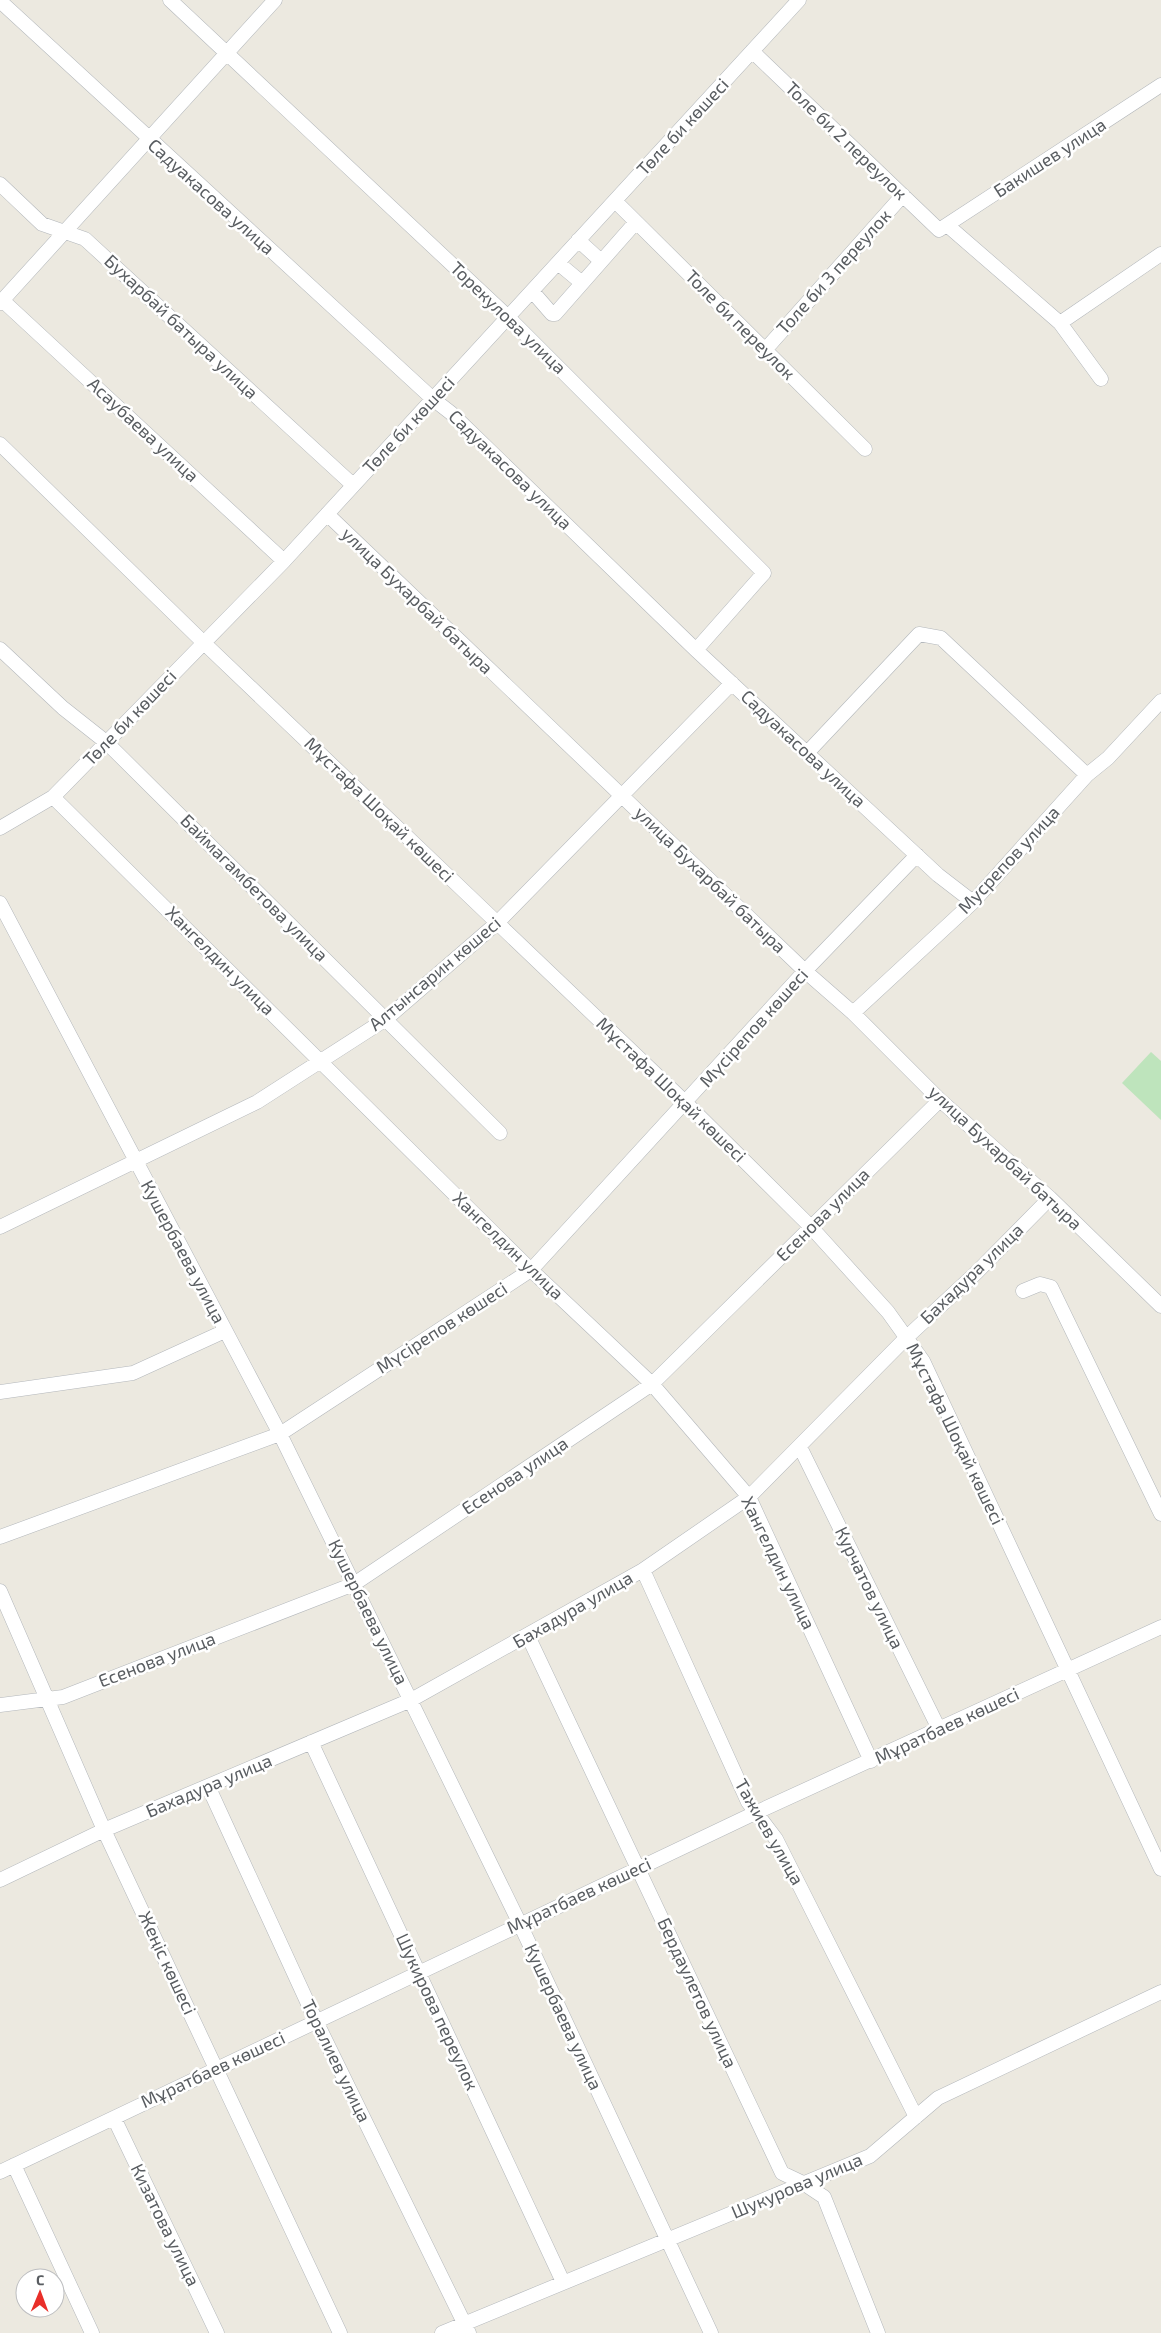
<svg xmlns="http://www.w3.org/2000/svg" width="1161" height="2333" viewBox="0 0 1161 2333" font-family="'Exo 2',sans-serif">
<style>
.green{fill:#bee4bc}
.lines{fill:none;stroke-linecap:round;stroke-linejoin:round}
.minor-casing{stroke:#b3b7bb;stroke-width:15}
.minor{stroke:#fff;stroke-width:14}
.labels{text-anchor:middle;stroke-width:5;stroke-linejoin:round;paint-order:stroke}
.street-label{font-size:18px;fill:#595d61;stroke:#fff}
</style>
<rect width="100%" height="100%" fill="#ece9e0"/>
<path class="green" d="M1151,1052l10,9v59l-39,-37z"/>
<g class="lines">
<defs>
<path id="minor" d="M170,0l338,317 256,256 -68,77
M0,1l433,398 18,14 245,237 242,225 35,27
M752,51l187,179 222,-145
M0,184l42,40 43,15 268,246
M615,201l250,248
M947,225l113,98 41,56
M578,240l23,21
M558,263l24,20
M532,291l20,23h3l81,-92
M2,300l282,261
M0,303l275,-303
M1060,323l101,-69
M765,350l138,-155
M0,444l204,199 481,459 126,125 77,85 35,49 238,508
M327,514l478,457 48,42 87,87 110,98 111,108
M0,649l63,59 43,34 394,391
M807,753l112,-119 22,4 146,137
M53,797l478,473 121,114 97,113 122,264
M0,828l53,-31 231,-236 515,-561
M0,903l280,531 240,490 191,409
M853,1013l120,-111 114,-127 21,-17 53,-57
M0,1227l257,-125 129,-83 111,-96 235,-240
M1023,1291l17,-7 11,3 110,227
M0,1392l133,-19 92,-42
M800,1447l139,282
M0,1537l280,-103 251,-164 274,-299 112,-116
M643,1570l105,232 28,37 140,278
M0,1591l104,239 236,503
M528,1636l254,537 21,10 21,14 54,136
M0,1705l63,-8 291,-113 298,-200 288,-284
M311,1742l252,540
M208,1786l108,235 153,312
M0,1880l104,-50 307,-130 232,-130 106,-73 158,-160 70,-65 73,-74
M114,2118l103,215
M14,2165l78,168
M0,2172l755,-359 406,-186
M442,2333l428,-177 68,-58 223,-106"/>
</defs>
<use href="#minor" class="minor-casing"/>
<use href="#minor" class="minor"/>
</g>
<g class="labels">
<g class="street-label">
<text transform="translate(683 127) rotate(-47)" y="6">Төле би көшесі</text>
<text transform="translate(846 141) rotate(44)" y="6">Толе би 2 переулок</text>
<text transform="translate(1050 158) rotate(-33)" y="6">Бакишев улица</text>
<text transform="translate(211 197) rotate(42)" y="6">Садуакасова улица</text>
<text transform="translate(834 272) rotate(-48)" y="6">Толе би 3 переулок</text>
<text transform="translate(508 318) rotate(44)" y="6">Торекулова улица</text>
<text transform="translate(740 325) rotate(45)" y="6">Толе би переулок</text>
<text transform="translate(181 327) rotate(43)" y="6">Бухарбай батыра улица</text>
<text transform="translate(409 425) rotate(-47)" y="6">Төле би көшесі</text>
<text transform="translate(143 430) rotate(43)" y="6">Асаубаева улица</text>
<text transform="translate(510 470) rotate(44)" y="6">Садуакасова улица</text>
<text transform="translate(417 601) rotate(44)" y="6">улица Бухарбай батыра</text>
<text transform="translate(130 718) rotate(-46)" y="6">Төле би көшесі</text>
<text transform="translate(803 749) rotate(43)" y="6">Садуакасова улица</text>
<text transform="translate(379 810) rotate(44)" y="6">Мұстафа Шоқай көшесі</text>
<text transform="translate(1009 860) rotate(-47)" y="6">Мусрепов улица</text>
<text transform="translate(710 880) rotate(44)" y="6">улица Бухарбай батыра</text>
<text transform="translate(254 888) rotate(45)" y="6">Баймагамбетова улица</text>
<text transform="translate(220 961) rotate(45)" y="6">Хангелдин улица</text>
<text transform="translate(435 974) rotate(-40)" y="6">Алтынсарин көшесі</text>
<text transform="translate(754 1028) rotate(-48)" y="6">Мүсірепов көшесі</text>
<text transform="translate(671 1090) rotate(44)" y="6">Мұстафа Шоқай көшесі</text>
<text transform="translate(1005 1158) rotate(43)" y="6">улица Бухарбай батыра</text>
<text transform="translate(823 1215) rotate(-45)" y="6">Есенова улица</text>
<text transform="translate(508 1246) rotate(44)" y="6">Хангелдин улица</text>
<text transform="translate(183 1252) rotate(62)" y="6">Кушербаева улица</text>
<text transform="translate(972 1274) rotate(-44)" y="6">Бахадура улица</text>
<text transform="translate(442 1328) rotate(-33)" y="6">Мүсірепов көшесі</text>
<text transform="translate(955 1434) rotate(64)" y="6">Мұстафа Шоқай көшесі</text>
<text transform="translate(515 1476) rotate(-34)" y="6">Есенова улица</text>
<text transform="translate(778 1563) rotate(64)" y="6">Хангелдин улица</text>
<text transform="translate(869 1588) rotate(64)" y="6">Курчатов улица</text>
<text transform="translate(573 1610) rotate(-30)" y="6">Бахадура улица</text>
<text transform="translate(368 1612) rotate(64)" y="6">Кушербаева улица</text>
<text transform="translate(157 1660) rotate(-21)" y="6">Есенова улица</text>
<text transform="translate(947 1726) rotate(-25)" y="6">Мұратбаев көшесі</text>
<text transform="translate(209 1786) rotate(-23)" y="6">Бахадура улица</text>
<text transform="translate(769 1832) rotate(60)" y="6">Тажиев улица</text>
<text transform="translate(579 1896) rotate(-25)" y="6">Мұратбаев көшесі</text>
<text transform="translate(167 1963) rotate(65)" y="6">Жеңіс көшесі</text>
<text transform="translate(697 1993) rotate(65)" y="6">Бердаулетов улица</text>
<text transform="translate(437 2012) rotate(65)" y="6">Шукирова переулок</text>
<text transform="translate(563 2017) rotate(65)" y="6">Кушербаева улица</text>
<text transform="translate(336 2061) rotate(64)" y="6">Торалиев улица</text>
<text transform="translate(213 2070) rotate(-25)" y="6">Мұратбаев көшесі</text>
<text transform="translate(797 2186) rotate(-23)" y="6">Шукурова улица</text>
<text transform="translate(165 2225) rotate(64)" y="6">Кизатова улица</text>
</g>
</g>
<g transform="translate(40 2293) rotate(1)"><circle r="24" fill="#ffffff" stroke="#bdbec0"/>
<path d="M0-4L9 19L0 12L-9 19Z" fill="#e92f29"/>
<text y="-8" font-size="14" font-weight="bold" text-anchor="middle" fill="#595d61">С</text>
</g>
</svg>
